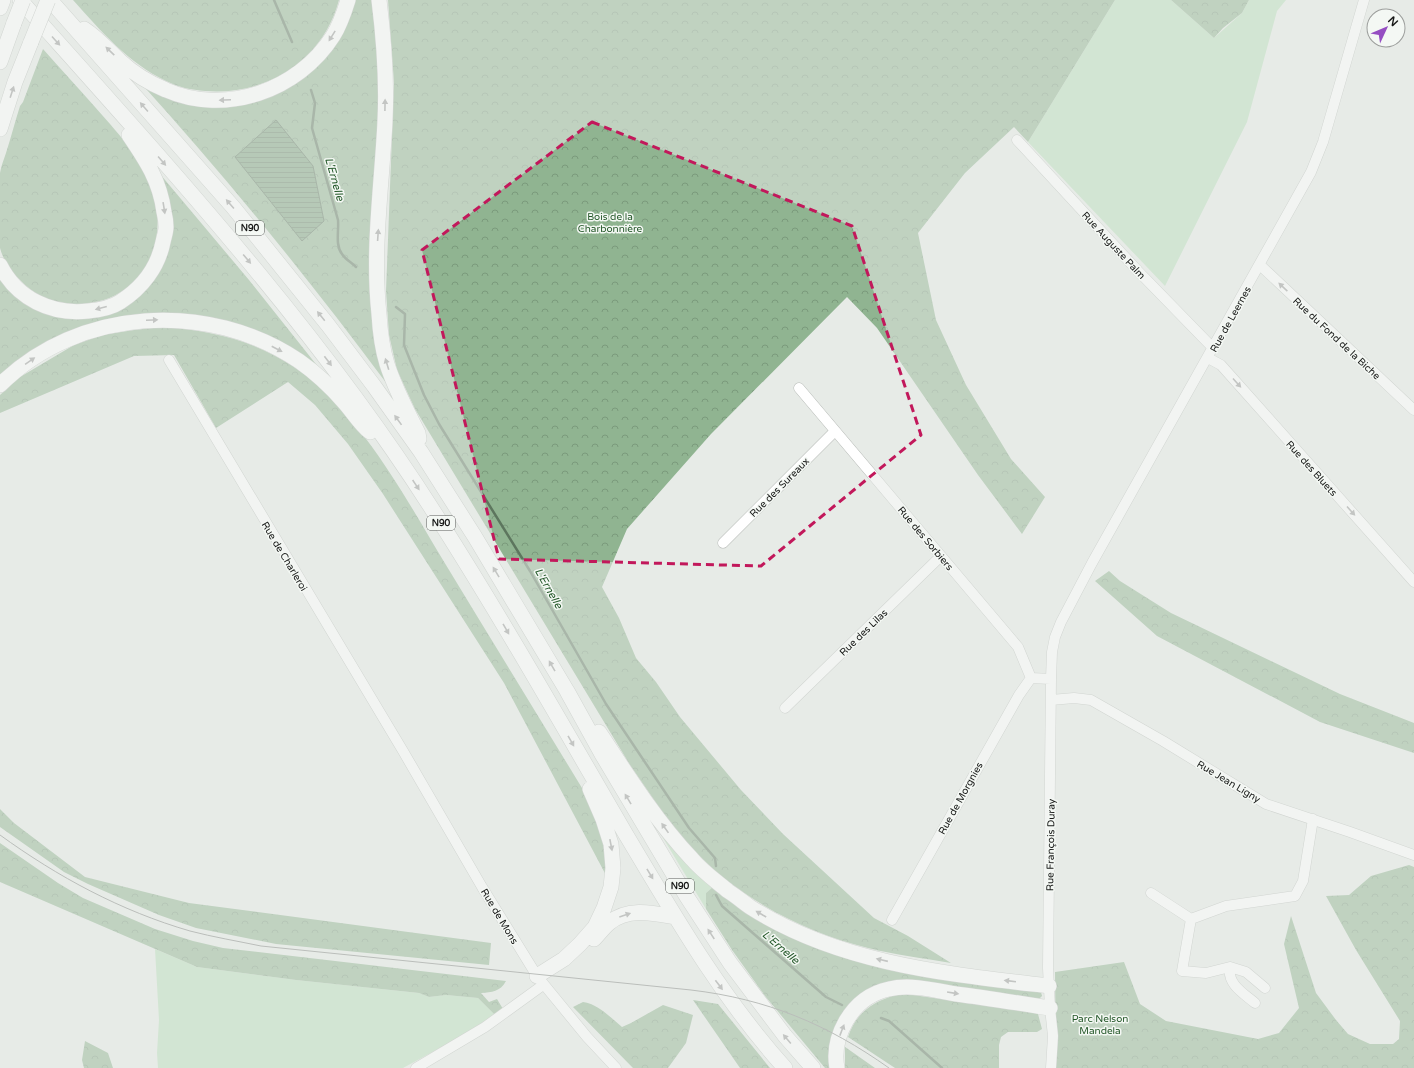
<svg xmlns="http://www.w3.org/2000/svg" width="1414" height="1068" viewBox="0 0 1414 1068" font-family="'Varela Round',sans-serif">
<style>
.grass{fill:#b9deba}
.forest{fill:url(#forest-crowns)}
.water{fill:url(#water-rules);stroke:#5d765e}
.lines{fill:none;stroke-linecap:round;stroke-linejoin:round}
.stream{stroke:#5d765e;stroke-width:2.5}
.minor-casing{stroke:#b8bcb8;stroke-width:11}
.highway-casing{stroke:#b8bcb8;stroke-width:16}
.minor{stroke:#fff;stroke-width:10}
.highway{stroke:#fff;stroke-width:15}
.tram{stroke:#848784;stroke-width:1}
.highway-bridge-casing{stroke:#b8bcb8;stroke-width:16;stroke-linecap:butt}
.highway-bridge{stroke:#fff;stroke-width:15}
.oneway{fill:#979797}
.marked{fill:none;stroke:#c2185b;stroke-width:3;stroke-dasharray:8 5;stroke-linejoin:round}
.labels{text-anchor:middle;stroke-width:3;stroke-linejoin:round;paint-order:stroke}
.shield{fill:#f4f8f4;stroke:#595b59;stroke-width:1}
.shield-label{font-size:9px;font-weight:bold;fill:#171817}
.park-label{font-size:10px;fill:#225627;stroke:#f4f8f4}
.street-label{font-size:10px;fill:#171817;stroke:#f4f8f4}
.water-label{font-size:11px;font-style:italic;fill:#225728;stroke:#f4f8f4}
</style>
<defs>
<pattern id="forest-crowns" width="20" height="18" patternUnits="userSpaceOnUse"><rect width="20" height="18" fill="#90b491"/><path d="M2 6a3 3 0 1 1 6 0M12 15a3 3 0 1 1 6 0" fill="none" stroke="#7b9a7c"/></pattern>
<pattern id="water-rules" width="6" height="5" patternUnits="userSpaceOnUse"><rect width="6" height="5" fill="#7b9f7c"/><path d="M0 2.5h6" fill="none" stroke="#648165"/></pattern>
</defs>
<rect width="100%" height="100%" fill="#e7ebe7"/>
<path class="grass" d="M1115,0h56l43,38 28,-25 7,-13h37l-9,11 -30,111 -82,164 -137,-144z
M654,823l60,63 -8,7v16z
M155,949l42,18 99,13 123,13 10,4 17,-2 32,3 17,17 -46,28 -46,25h-245l-1,-15 2,-33z"/>
<path class="forest" d="M73,0h266c-16,61 -73,96 -134,91 -14,-1 -27,-4 -39,-10 -39,-19 -64,-49 -93,-81z
M353,0h22l5,113 7,271c-78,-105 -161,-207 -249,-304l50,22 111,-23z
M388,0h727l-87,142 -14,-15 -49,46 -47,60 18,87 30,65 45,74 34,38 -23,37 -44,-59 -101,-147 -30,-31 -136,137 -84,95 -25,58 17,31 17,40 20,24 24,35 61,73 42,44 91,84 34,18 43,27c-28,-5 -56,-8 -83,-15 -67,-17 -132,-51 -179,-103 -22,-24 -40,-53 -59,-80l-215,-356 -18,-39 -8,-35 -3,-44 8,-208z
M1171,0h78l-7,13 -19,15 -9,10z
M43,49c17,19 35,39 52,58 21,24 44,48 56,79 21,56 -9,117 -73,118 -24,1 -43,-8 -59,-25 -8,-8 -16,-19 -19,-31 0,-9 0,-20 0,-30 0,-15 0,-30 0,-45 1,-7 4,-14 6,-20 5,-16 9,-31 14,-47l3,-4z
M160,174l89,106 74,93 -35,-26 -154,-31 -134,63v-104l7,11 86,30 70,-55z
M164,327c47,4 86,12 127,38 5,4 11,7 16,11 61,50 99,123 139,189 45,74 91,149 136,223l17,33 9,37v21l-104,-196 -121,-189 -35,-50 -33,-39 -27,-23 -72,46 -42,-73 -40,1 -134,57v-18l20,-18 54,-32 28,-10 32,-5z
M1109,571l11,10 51,32 169,81 74,29v30l-94,-31 -163,-86 -62,-55z
M0,809l14,14 71,54 104,26 302,40 -2,22 -213,-21 -80,-16 -37,-13 -71,-31 -24,-12 -64,-45z
M0,843l58,40 25,15 72,31 38,12 30,7 283,33c-6,11 -14,11 -25,12l8,9 8,-3 6,10 -8,6 -17,-17 -32,-3 -17,2 -10,-4 -123,-13 -99,-13 -197,-85z
M1409,865l5,2v201h-358l-1,-96 69,-10 16,42 26,17 92,18 21,-6 20,-25 -15,-64 7,-28 25,77 20,27 12,14 22,10h23l6,-5 1,-18 -44,-71 -30,-54 23,-1 22,-19z
M714,886l70,46 257,60 1,4 -5,5 -107,-16 -64,8 -33,75h-8l-60,-72 -33,-46 -26,-41v-16z
M898,994l15,1 120,17 5,2 4,15 -5,3h-29l-7,5 -2,8v23h-104l-47,-31c9,-26 25,-35 50,-43z
M693,1000l25,4 52,64h-30z
M583,1002c15,2 27,15 39,25l9,-4 32,-18 30,10 -7,28 -18,25h-35l-60,-61z
M85,1041l23,12 5,15h-29l-2,-8z
M845,1047l3,2 27,19h-30z"/>
<path class="water" d="M276,120l37,46 11,55 -22,20 -67,-84z"/>
<g class="lines">
<path class="stream" d="M274,0l18,42
M311,90l4,13 -3,25 26,92c1,11 -3,25 4,34 3,5 10,9 14,13
M396,307l9,7 -1,31 20,50 15,29 91,147 76,133 83,124 26,30 1,8
M716,895l6,11 104,91 16,8
M881,1018l8,3 53,47"/>
<defs>
<path id="minor" d="M1017,140l121,131 75,77
M1260,265l154,145
M1208,358l13,7 193,217
M169,360l234,391 79,136 55,89 50,61 29,31
M799,388l219,259 13,31 20,1
M723,543l112,-112
M1051,700l23,-2 17,2 72,41 103,63 84,28 64,23
M785,708l156,-152
M1151,893l40,26
M892,920l127,-225 12,-17
M1230,967c-3,17 13,26 25,36
M1265,988l-19,-16 -16,-5 -24,6 -24,-2 9,-52 35,-13 69,-10 8,-15 10,-62
M416,1068l69,-41 58,-42
M1051,1068l2,-32 -3,-28 -2,-40 3,-289 1,-27 3,-15 6,-15 31,-59 219,-391 12,-30 41,-142"/>
<path id="highway" d="M20,0c148,166 300,331 419,520 65,102 125,208 186,313 49,82 96,164 160,235
M50,0l183,207 95,118 46,61 47,66 54,85 92,154 36,65 84,141 43,66 55,73 28,32
M379,0c5,40 8,80 6,121 -3,64 -13,128 -6,193 1,17 3,34 8,50 8,25 20,47 31,69l1,6
M0,8l3,-8
M84,29c14,9 24,21 36,32 13,12 29,22 46,29 59,26 132,1 167,-54 7,-11 11,-23 15,-36
M0,62l14,-39
M0,129l15,-47 16,-40
M0,265c17,34 52,50 88,46 11,-1 23,-3 32,-9 22,-14 38,-35 43,-60 1,-5 3,-10 3,-15 0,-5 -1,-11 -2,-15 -4,-31 -18,-52 -35,-77
M0,385c78,-78 209,-85 299,-24 17,12 32,26 45,41 9,10 16,22 26,30
M599,732c28,43 58,90 93,127 10,12 24,22 36,32 8,5 15,11 22,16 89,57 197,67 299,79
M594,939c5,-5 9,-11 15,-16 19,-16 44,-10 66,-6
M537,976l27,-17 16,-15 15,-17 9,-19 7,-21 2,-19 -2,-24 -8,-25 -13,-30
M837,1068c-3,-16 1,-33 9,-47 10,-17 24,-28 43,-32 21,-5 45,1 67,5 31,4 62,9 94,14"/>
</defs>
<use href="#minor" class="minor-casing"/>
<use href="#highway" class="highway-casing"/>
<use href="#minor" class="minor"/>
<use href="#highway" class="highway"/>
<path class="tram" d="M0,835c58,42 121,76 190,96 23,6 47,10 71,15l430,44c76,9 136,34 198,78"/>
<defs>
<path id="highway-bridge" d="M14,23l9,-23
M31,42l17,-42"/>
</defs>
<use href="#highway-bridge" class="highway-bridge-casing"/>
<use href="#highway-bridge" class="highway-bridge"/>
</g>
<defs><path id="oneway-solid" d="M-6-.8H1V-3.2L6.5 0L1 3.2V.8H-6Z"/></defs>
<g class="oneway">
<use href="#oneway-solid" transform="translate(332 36) rotate(122)"/>
<use href="#oneway-solid" transform="translate(56 41) rotate(48)"/>
<use href="#oneway-solid" transform="translate(110 51) rotate(-136)"/>
<use href="#oneway-solid" transform="translate(12 92) rotate(-72)"/>
<use href="#oneway-solid" transform="translate(225 100) rotate(178)"/>
<use href="#oneway-solid" transform="translate(385 105) rotate(-89)"/>
<use href="#oneway-solid" transform="translate(144 107) rotate(-131)"/>
<use href="#oneway-solid" transform="translate(162 161) rotate(49)"/>
<use href="#oneway-solid" transform="translate(230 204) rotate(-131)"/>
<use href="#oneway-solid" transform="translate(164 208) rotate(81)"/>
<use href="#oneway-solid" transform="translate(378 235) rotate(-86)"/>
<use href="#oneway-solid" transform="translate(247 259) rotate(50)"/>
<use href="#oneway-solid" transform="translate(1283 287) rotate(-137)"/>
<use href="#oneway-solid" transform="translate(101 308) rotate(165)"/>
<use href="#oneway-solid" transform="translate(321 316) rotate(-129)"/>
<use href="#oneway-solid" transform="translate(152 320) rotate(-2)"/>
<use href="#oneway-solid" transform="translate(277 349) rotate(28)"/>
<use href="#oneway-solid" transform="translate(30 361) rotate(-35)"/>
<use href="#oneway-solid" transform="translate(328 361) rotate(53)"/>
<use href="#oneway-solid" transform="translate(387 364) rotate(-107)"/>
<use href="#oneway-solid" transform="translate(1237 383) rotate(48)"/>
<use href="#oneway-solid" transform="translate(398 420) rotate(-126)"/>
<use href="#oneway-solid" transform="translate(416 485) rotate(56)"/>
<use href="#oneway-solid" transform="translate(1351 511) rotate(48)"/>
<use href="#oneway-solid" transform="translate(496 572) rotate(-121)"/>
<use href="#oneway-solid" transform="translate(506 629) rotate(60)"/>
<use href="#oneway-solid" transform="translate(552 666) rotate(-120)"/>
<use href="#oneway-solid" transform="translate(571 741) rotate(60)"/>
<use href="#oneway-solid" transform="translate(628 799) rotate(-121)"/>
<use href="#oneway-solid" transform="translate(665 828) rotate(-125)"/>
<use href="#oneway-solid" transform="translate(611 845) rotate(79)"/>
<use href="#oneway-solid" transform="translate(650 874) rotate(59)"/>
<use href="#oneway-solid" transform="translate(761 914) rotate(-150)"/>
<use href="#oneway-solid" transform="translate(625 915) rotate(-19)"/>
<use href="#oneway-solid" transform="translate(711 934) rotate(-123)"/>
<use href="#oneway-solid" transform="translate(882 960) rotate(-167)"/>
<use href="#oneway-solid" transform="translate(1010 981) rotate(-173)"/>
<use href="#oneway-solid" transform="translate(719 985) rotate(53)"/>
<use href="#oneway-solid" transform="translate(953 993) rotate(9)"/>
<use href="#oneway-solid" transform="translate(842 1030) rotate(-69)"/>
<use href="#oneway-solid" transform="translate(787 1039) rotate(-130)"/>
</g>
<path d="M0 0H1414V1068H0ZM592,122l260,104 69,209 -160,131 -262,-7 -77,-309z" fill="#e7ebe7" fill-opacity=".55" fill-rule="evenodd"/>
<path class="marked" d="M592,122l260,104 69,209 -160,131 -262,-7 -77,-309z"/>
<g class="labels">
<g class="shield">
<rect x="236" y="221" width="28" height="14" rx="3"/>
<rect x="427" y="516" width="28" height="14" rx="3"/>
<rect x="666" y="879" width="28" height="14" rx="3"/>
</g>
<g class="shield-label">
<text x="250" y="231">N90</text>
<text x="441" y="526">N90</text>
<text x="680" y="889">N90</text>
</g>
<g class="park-label">
<text x="610" y="220">Bois de la<tspan x="610" dy="12">Charbonnière</tspan></text>
<text x="1100" y="1022">Parc Nelson<tspan x="1100" dy="12">Mandela</tspan></text>
</g>
<g class="street-label">
<text transform="translate(1114 245) rotate(47)" y="4">Rue Auguste Palm</text>
<text transform="translate(1230 319) rotate(-61)" y="4">Rue de Leernes</text>
<text transform="translate(1337 338) rotate(43)" y="4">Rue du Fond de la Biche</text>
<text transform="translate(1312 468) rotate(48)" y="4">Rue des Bluets</text>
<text transform="translate(779 487) rotate(-45)" y="4">Rue des Sureaux</text>
<text transform="translate(926 538) rotate(50)" y="4">Rue des Sorbiers</text>
<text transform="translate(285 556) rotate(59)" y="4">Rue de Charleroi</text>
<text transform="translate(863 632) rotate(-44)" y="4">Rue des Lilas</text>
<text transform="translate(1229 781) rotate(31)" y="4">Rue Jean Ligny</text>
<text transform="translate(960 798) rotate(-61)" y="4">Rue de Morgnies</text>
<text transform="translate(1050 845) rotate(-89)" y="4">Rue François Duray</text>
<text transform="translate(500 916) rotate(59)" y="4">Rue de Mons</text>
</g>
<g class="water-label">
<text transform="translate(335 179) rotate(74)" y="4">L'Ernelle</text>
<text transform="translate(549 588) rotate(60)" y="4">L'Ernelle</text>
<text transform="translate(781 947) rotate(41)" y="4">L'Ernelle</text>
</g>
</g>
<g transform="translate(1386 28) rotate(46)"><circle r="19" fill="#f4f8f4" stroke="#9c9e9c"/>
<path d="M0-3L7 15L0 10L-7 15Z" fill="#954ec2"/>
<text y="-6" font-size="11" font-weight="bold" text-anchor="middle" fill="#171817">N</text>
</g>
</svg>
